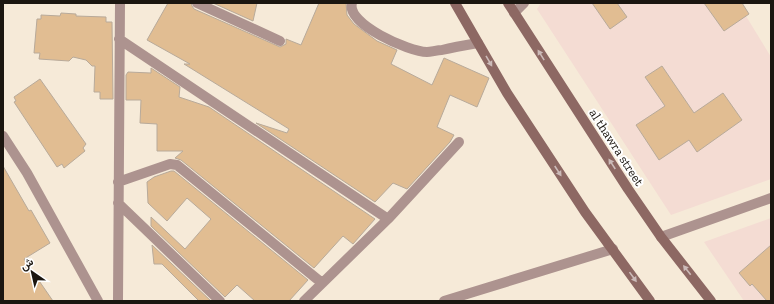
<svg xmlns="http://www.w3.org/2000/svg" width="774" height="304" viewBox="0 0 774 304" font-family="'Zilla Slab',Vazirmatn,serif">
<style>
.education{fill:#f4dcd3}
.building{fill:#e1bd92;stroke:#b8aa9a}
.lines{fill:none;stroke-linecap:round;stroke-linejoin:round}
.street{stroke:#ad938f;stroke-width:10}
.secondary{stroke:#8d6863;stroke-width:10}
.oneway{fill:#ccbbb9}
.labels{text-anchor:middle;stroke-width:4;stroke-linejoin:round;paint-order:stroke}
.street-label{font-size:13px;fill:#1b1610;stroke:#fff}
</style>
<rect width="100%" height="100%" fill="#f6ead8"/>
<path class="education" d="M541,3h197l33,54v122l-100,36 -134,-206z
M771,218v83h-27l-40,-59z"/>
<path class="building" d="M168,3h23l1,3 2,3 86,38 6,-3v-5l15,6 18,-42h27l1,12 7,9 23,17 20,9 -6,14 41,21 12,-27 45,20 -12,29 -27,-12 -13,32 17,8 -4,7 -43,47 -14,-6 -18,19 -119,-79 31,10 2,-4 -105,-65h6l-43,-24z
M213,3h44l-4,18z
M592,3h25l10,14 -17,12z
M704,3h38l7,11 -25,17z
M61,13l15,1v2l30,1v5h6l1,77h-13v-7h-6l1,-26h-3l-6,-6 -13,-3 -4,4 -30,-2 1,-6h-6l3,-34h4v-4l19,1z
M662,66l32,47 29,-20 19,27 -45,32 -8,-12 -30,20 -23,-35 29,-19 -20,-29z
M151,68l29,19 -1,10 30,10 166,112 -22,25 -10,-8 -29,32 -133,-108 -6,-2 8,-7h-26v-27l-17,-1 1,-23h-15v-25l2,-3 23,1z
M40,79l46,65 -3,4 2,3 -21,17 -2,-4 -5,3 -43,-65 2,-1 -2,-4z
M3,166l26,45 2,-1 19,33 -26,16 29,42h-50z
M171,171h3l134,109 -19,21h-34l-18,-16 -12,12 -74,-71v-9l34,32 26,-30 -24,-21 -20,23 -19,-18 -1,-21 7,-5z
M152,245l59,56h-12l-37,-37h-8z
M771,245v56h-4l-15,-17 -2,2 -11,-13z"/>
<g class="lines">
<path class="street" d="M197,3l83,38
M352,3c-6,21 57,49 75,49 4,0 10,-2 15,-2 12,-3 24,-5 36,-7
M514,13l10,-10
M119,39l269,180
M3,136l24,37 71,128
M118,182l52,-18 7,1 145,118
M118,203l102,98
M661,237l110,-39
M118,301l2,-298
M304,301l84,-82 71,-77
M444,301l169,-52"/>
<path class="secondary" d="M455,3l52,90 78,119 65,89
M508,3l120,186 33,48 50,64"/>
</g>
<defs><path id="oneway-solid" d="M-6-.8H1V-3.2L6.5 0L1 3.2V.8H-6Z"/></defs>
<g class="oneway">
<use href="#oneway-solid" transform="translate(541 55) rotate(-122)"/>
<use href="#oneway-solid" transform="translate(489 61) rotate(60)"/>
<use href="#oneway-solid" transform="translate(612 164) rotate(-123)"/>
<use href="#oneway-solid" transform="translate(558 171) rotate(57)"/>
<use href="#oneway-solid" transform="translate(687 270) rotate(-128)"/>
<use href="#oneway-solid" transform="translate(633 277) rotate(54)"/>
</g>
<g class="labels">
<g class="street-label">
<text transform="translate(617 147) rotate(57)" y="5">al thawra street</text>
</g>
</g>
<rect width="774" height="304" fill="none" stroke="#1b1610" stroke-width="8"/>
<g transform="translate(32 272) rotate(326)" stroke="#ffffff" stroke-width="3" paint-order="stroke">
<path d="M0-3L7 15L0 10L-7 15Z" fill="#1b1610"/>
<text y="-6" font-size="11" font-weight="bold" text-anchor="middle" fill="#1b1610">ش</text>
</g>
</svg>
